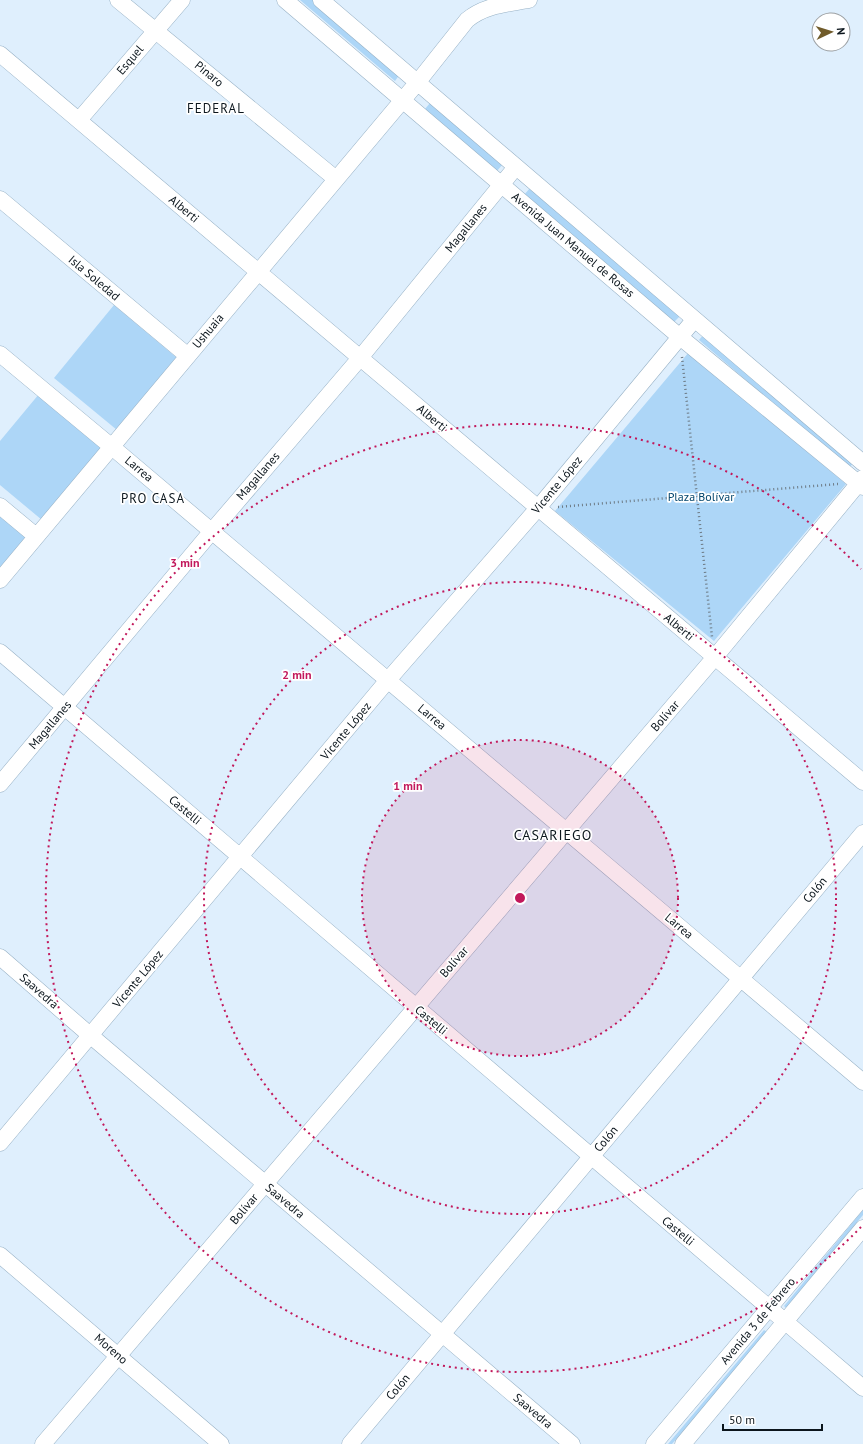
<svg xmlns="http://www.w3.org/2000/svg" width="863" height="1444" viewBox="0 0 863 1444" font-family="'PT Sans',sans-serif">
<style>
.green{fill:#add6f7}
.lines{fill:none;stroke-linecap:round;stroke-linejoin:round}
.minor-casing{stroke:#97b1c5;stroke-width:17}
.path{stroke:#6d7a84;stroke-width:2.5;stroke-dasharray:1 3;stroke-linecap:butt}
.minor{stroke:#fff;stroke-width:16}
.ring{fill:none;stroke:#c2185b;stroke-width:2;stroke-dasharray:2 4}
.labels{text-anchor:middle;stroke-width:3.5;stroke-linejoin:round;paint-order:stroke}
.street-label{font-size:12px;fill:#0b151c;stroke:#fff}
.park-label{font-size:12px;fill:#04466d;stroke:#fff}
.neighbourhood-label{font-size:13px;letter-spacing:1px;fill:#0b151c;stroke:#fff}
.quarter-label{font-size:14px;letter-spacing:1px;fill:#0b151c;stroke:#fff}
.centre{fill:#c2185b;stroke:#fff;stroke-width:2}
.ring-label{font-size:12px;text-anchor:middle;font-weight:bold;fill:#c2185b;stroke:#fff;stroke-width:3.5;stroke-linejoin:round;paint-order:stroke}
</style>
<rect width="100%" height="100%" fill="#dfeffd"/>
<path class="green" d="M300,0h13l87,74 -5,7z
M430,103l72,62 -5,6 -72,-62z
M530,188l150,128 -6,6 -150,-127z
M114,305l63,53 -60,72 -63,-52z
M704,334l150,128 -5,6 -150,-128z
M689,352l157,132 -132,157 -159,-130z
M39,394l63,53 -60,73 -42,-35v-44z
M0,510l30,26 -30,37z
M863,1210v5l-77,93 -2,-2z
M764,1330l3,2 -95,112h-4z"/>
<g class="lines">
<defs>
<path id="minor" d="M118,0l218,179
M285,0l395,337 183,150
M321,0l542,463
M0,54l863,728
M79,120l103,-120
M0,199l188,157
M0,354l112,93 751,635
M0,506l36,30
M0,580l417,-497 50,-63c18,-15 40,-16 62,-20
M0,652l863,736
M0,784l212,-253 148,-173 155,-190
M0,957l91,79 481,408
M0,1143l388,-463 150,-172 156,-188
M0,1255l221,189
M43,1444l672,-787 148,-179
M350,1444l513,-611
M654,1444l209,-247
M683,1444l180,-216"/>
</defs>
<use href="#minor" class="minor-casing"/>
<path class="path" d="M682,357l30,280
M558,507l280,-23"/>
<use href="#minor" class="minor"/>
</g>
<circle cx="520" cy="898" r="158" fill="#c2185b" fill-opacity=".12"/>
<g class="ring">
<circle cx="520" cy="898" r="158"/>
<circle cx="520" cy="898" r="316"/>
<path d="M861 1227A474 474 0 1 1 861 569"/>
</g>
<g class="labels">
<g class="street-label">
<text transform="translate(130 60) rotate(-50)" y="4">Esquel</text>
<text transform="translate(209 74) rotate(39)" y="4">Pinaro</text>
<text transform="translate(184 209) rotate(40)" y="4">Alberti</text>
<text transform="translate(466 228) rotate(-51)" y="4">Magallanes</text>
<text transform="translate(573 245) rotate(40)" y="4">Avenida Juan Manuel de Rosas</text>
<text transform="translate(94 278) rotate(40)" y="4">Isla Soledad</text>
<text transform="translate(208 331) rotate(-50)" y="4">Ushuaia</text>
<text transform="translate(432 418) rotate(40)" y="4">Alberti</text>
<text transform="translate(139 469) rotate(40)" y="4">Larrea</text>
<text transform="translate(258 476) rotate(-49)" y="4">Magallanes</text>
<text transform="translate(557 485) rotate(-50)" y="4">Vicente López</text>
<text transform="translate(679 627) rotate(40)" y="4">Alberti</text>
<text transform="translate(665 716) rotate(-49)" y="4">Bolívar</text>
<text transform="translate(432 717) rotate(40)" y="4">Larrea</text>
<text transform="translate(50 725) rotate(-50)" y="4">Magallanes</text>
<text transform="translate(346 731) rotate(-50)" y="4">Vicente López</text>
<text transform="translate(185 810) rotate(40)" y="4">Castelli</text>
<text transform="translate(815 890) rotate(-50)" y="4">Colón</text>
<text transform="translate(679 926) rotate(40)" y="4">Larrea</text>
<text transform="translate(454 962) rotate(-49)" y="4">Bolívar</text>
<text transform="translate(138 979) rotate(-50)" y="4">Vicente López</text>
<text transform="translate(39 991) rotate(41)" y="4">Saavedra</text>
<text transform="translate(431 1020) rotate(40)" y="4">Castelli</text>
<text transform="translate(606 1139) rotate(-50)" y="4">Colón</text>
<text transform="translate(285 1201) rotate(40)" y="4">Saavedra</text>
<text transform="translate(244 1209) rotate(-50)" y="4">Bolívar</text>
<text transform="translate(678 1231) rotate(40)" y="4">Castelli</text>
<text transform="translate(758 1321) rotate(-50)" y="4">Avenida 3 de Febrero</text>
<text transform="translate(111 1349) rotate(41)" y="4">Moreno</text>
<text transform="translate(398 1387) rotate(-50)" y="4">Colón</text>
<text transform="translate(533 1411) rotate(40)" y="4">Saavedra</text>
</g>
<g class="park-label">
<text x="701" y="501">Plaza Bolívar</text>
</g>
<g class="neighbourhood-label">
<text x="216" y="113">FEDERAL</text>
<text x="153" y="503">PRO CASA</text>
</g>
<g class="quarter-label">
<text x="553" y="840">CASARIEGO</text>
</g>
</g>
<circle cx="520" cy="898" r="6" class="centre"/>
<g class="ring-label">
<text x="185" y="567">3 min</text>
<text x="297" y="679">2 min</text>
<text x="408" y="790">1 min</text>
</g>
<g transform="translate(831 32) rotate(86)"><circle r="19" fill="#ffffff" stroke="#9da1a4"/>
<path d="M0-3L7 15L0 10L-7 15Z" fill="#705b2a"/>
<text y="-6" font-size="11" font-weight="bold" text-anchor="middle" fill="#0b151c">N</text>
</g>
<path d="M723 1424v6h99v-6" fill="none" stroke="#0b151c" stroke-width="2"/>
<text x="729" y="1424" font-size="12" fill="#0b151c" stroke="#ffffff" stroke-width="3" paint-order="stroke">50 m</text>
</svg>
